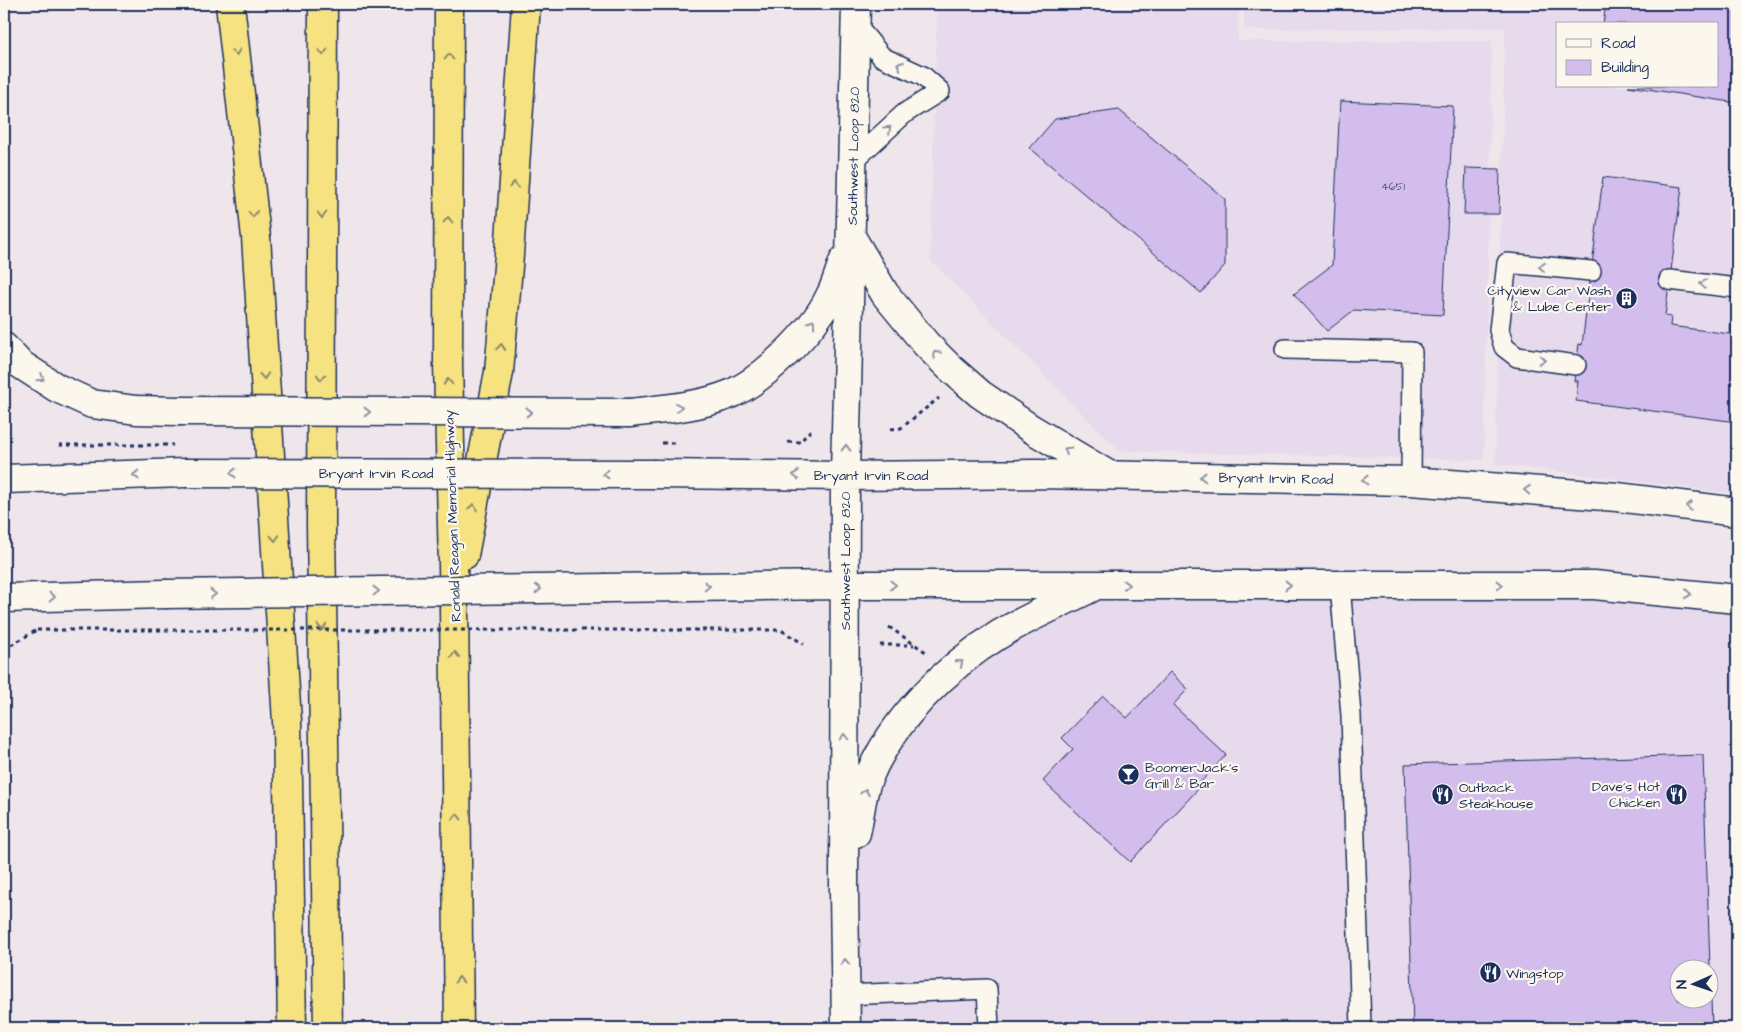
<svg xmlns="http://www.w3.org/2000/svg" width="1741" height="1032" viewBox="0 0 1741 1032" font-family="'Architects Daughter',sans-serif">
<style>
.built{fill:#e7daec;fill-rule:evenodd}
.building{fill:#d3bdec;stroke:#1b2f5e;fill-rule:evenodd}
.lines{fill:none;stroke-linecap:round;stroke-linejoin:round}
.service-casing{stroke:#1b2f5e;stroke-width:22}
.secondary-casing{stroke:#1b2f5e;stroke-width:31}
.motorway-casing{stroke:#1b2f5e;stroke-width:31}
.path{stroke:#1b2f5e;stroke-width:3;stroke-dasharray:4 4;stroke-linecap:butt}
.service{stroke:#fbf7ec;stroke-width:19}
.secondary{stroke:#fbf7ec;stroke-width:28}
.motorway{stroke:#f6e281;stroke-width:28}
.secondary-bridge-casing{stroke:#1b2f5e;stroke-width:31;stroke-linecap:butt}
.path-bridge{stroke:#1b2f5e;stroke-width:3;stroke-dasharray:4 4;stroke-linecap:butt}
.secondary-bridge{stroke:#fbf7ec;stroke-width:28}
.oneway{stroke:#888870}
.oneway2{stroke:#8b93a5}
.labels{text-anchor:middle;stroke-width:4.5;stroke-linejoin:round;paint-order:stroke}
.number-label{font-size:11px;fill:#495282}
.street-label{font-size:14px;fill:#1b2f5e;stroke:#fbf7ec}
.poi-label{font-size:14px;fill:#1b2f5e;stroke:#fbf7ec;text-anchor:start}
</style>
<rect width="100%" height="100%" fill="#efe6ec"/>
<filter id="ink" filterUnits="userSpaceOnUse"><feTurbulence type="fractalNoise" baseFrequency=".02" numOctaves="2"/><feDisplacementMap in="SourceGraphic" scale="10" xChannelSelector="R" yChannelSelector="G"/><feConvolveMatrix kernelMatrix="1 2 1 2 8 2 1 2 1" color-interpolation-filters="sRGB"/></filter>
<g filter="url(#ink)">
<path class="built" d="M937,4h301v37h254l-8,419 -365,-9 -189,-191z
M1244,4h493v490l-242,-30 10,-436 -261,2zM1557,24h160v62h-160z
M1096,585l641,14v429h-891l-2,-137 23,-109 64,-94zM1678,970h30v30h-30z"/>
<path class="building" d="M1606,4h131v99l-109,-17h89v-62h-114z
M1340,101l113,5 -10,209 -89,-5 -27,21 -33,-37 38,-29z
M1119,110l106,89v66l-24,28 -171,-145 25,-29z
M1466,168l34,1 -1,45h-35z
M1603,177l79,10 -17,129 6,1 -1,9 60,8 1,-12h6v100l-161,-21 2,-20h-4l5,-37 3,1z
M1170,672l18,17 -15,16 53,50 -28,30 2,2 -70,75 -87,-81 30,-32 -11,-11 41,-42 24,22z
M1703,755l9,273h-299l-8,-264zM1678,970h30v30h-30z"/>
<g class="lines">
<defs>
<path id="service" d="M852,162l53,-49 35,-22 -17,-15 -41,-19 -26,-32
M1669,280l68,8
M1285,349l127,3 -1,129
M1576,365l-59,-8 -13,-10 -5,-17 8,-67 84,8
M1340,585l11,130 10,313
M845,995l142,-6 2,39"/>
<path id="secondary" d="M852,238l33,56 41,50 23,23 31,27 50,34 77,46
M4,347l16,17 37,24 35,16 44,6 42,1
M630,413c33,-4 67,-6 98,-18 35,-14 86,-65 102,-99 6,-11 9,-24 14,-36
M655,474l190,2 191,-2 375,7 206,16 120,15
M4,479l181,-6
M606,588l239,-3h749l143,14
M4,598l161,-4
M856,833c4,-16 5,-36 11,-52 24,-60 79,-114 133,-147 29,-17 61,-31 91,-46
M846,1028l-2,-137 1,-415 11,-472"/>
<path id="motorway" d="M230,4l26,233 31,484 5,307
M323,4l-2,521 7,503
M449,4l-1,359 6,243 5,422
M464,555l35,-183 10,-117 17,-251"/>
</defs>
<use href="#service" class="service-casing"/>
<use href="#secondary" class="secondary-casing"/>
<use href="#motorway" class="motorway-casing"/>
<path class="path" d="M891,429l10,-1 38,-30
M788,442h12l10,-11h5
M889,627l37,25
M646,630h135l23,14
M880,645h34
M4,649l33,-19"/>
<use href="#service" class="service"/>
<use href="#secondary" class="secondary"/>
<use href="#motorway" class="motorway"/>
<defs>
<path id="secondary-bridge" d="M178,411l452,2
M185,473l470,1
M165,594l441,-6"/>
</defs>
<use href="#secondary-bridge" class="secondary-bridge-casing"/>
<path class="path-bridge" d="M662,443h16
M59,445h114
M37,630h609"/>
<use href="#secondary-bridge" class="secondary-bridge"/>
</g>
<defs><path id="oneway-chevron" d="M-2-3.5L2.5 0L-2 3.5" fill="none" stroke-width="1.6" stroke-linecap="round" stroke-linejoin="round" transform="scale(1.25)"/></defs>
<g class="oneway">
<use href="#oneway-chevron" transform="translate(236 52) rotate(84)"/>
<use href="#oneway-chevron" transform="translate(323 52) rotate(90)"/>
<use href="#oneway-chevron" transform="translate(449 57) rotate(-90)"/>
<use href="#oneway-chevron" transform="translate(514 185) rotate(-86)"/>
<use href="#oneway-chevron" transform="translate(253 214) rotate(84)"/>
<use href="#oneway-chevron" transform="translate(322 215) rotate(90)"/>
<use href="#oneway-chevron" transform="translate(448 220) rotate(-90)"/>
<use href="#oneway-chevron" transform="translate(501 347) rotate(-85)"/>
<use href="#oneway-chevron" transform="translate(264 376) rotate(86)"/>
<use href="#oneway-chevron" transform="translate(321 377) rotate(90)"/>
<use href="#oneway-chevron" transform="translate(448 382) rotate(-92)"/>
<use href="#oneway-chevron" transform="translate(473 507) rotate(-79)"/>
<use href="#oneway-chevron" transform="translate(275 538) rotate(86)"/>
<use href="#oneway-chevron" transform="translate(322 627) rotate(89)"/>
<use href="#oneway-chevron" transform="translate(455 655) rotate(-91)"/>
<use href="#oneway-chevron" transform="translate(457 817) rotate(-91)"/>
<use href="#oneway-chevron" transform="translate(459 980) rotate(-91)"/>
</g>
<g class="oneway2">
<use href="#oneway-chevron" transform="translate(900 65) rotate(-155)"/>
<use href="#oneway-chevron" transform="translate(888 129) rotate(-43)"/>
<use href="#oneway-chevron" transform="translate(1542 267) rotate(-175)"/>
<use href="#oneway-chevron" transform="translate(1703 284) rotate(-173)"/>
<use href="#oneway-chevron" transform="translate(812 323) rotate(-55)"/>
<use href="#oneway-chevron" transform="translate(936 354) rotate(-134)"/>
<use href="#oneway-chevron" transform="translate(1542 360) rotate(9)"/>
<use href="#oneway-chevron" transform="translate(41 378) rotate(33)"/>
<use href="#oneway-chevron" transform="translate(679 407) rotate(-8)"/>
<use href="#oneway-chevron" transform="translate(367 412)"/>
<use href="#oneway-chevron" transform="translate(529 412)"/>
<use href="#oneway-chevron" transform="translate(846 448) rotate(-89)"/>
<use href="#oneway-chevron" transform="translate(1067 450) rotate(-149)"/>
<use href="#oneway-chevron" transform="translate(233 473) rotate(-180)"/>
<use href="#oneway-chevron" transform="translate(606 474) rotate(-180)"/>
<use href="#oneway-chevron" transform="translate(136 475) rotate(178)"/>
<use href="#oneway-chevron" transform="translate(796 475) rotate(-179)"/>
<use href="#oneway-chevron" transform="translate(1203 477) rotate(-179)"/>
<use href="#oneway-chevron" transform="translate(1365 480) rotate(-179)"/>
<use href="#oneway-chevron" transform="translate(1527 490) rotate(-176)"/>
<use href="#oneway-chevron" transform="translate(1689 506) rotate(-173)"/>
<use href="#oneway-chevron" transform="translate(893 585)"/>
<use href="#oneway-chevron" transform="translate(1126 585)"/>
<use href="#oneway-chevron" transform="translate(1288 585)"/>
<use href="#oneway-chevron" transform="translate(1500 585)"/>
<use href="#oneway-chevron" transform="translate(707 586) rotate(-1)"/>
<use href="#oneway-chevron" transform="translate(538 589) rotate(-1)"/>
<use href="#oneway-chevron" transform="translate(376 591) rotate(-1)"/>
<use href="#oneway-chevron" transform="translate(213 594) rotate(-1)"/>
<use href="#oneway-chevron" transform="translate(1688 594) rotate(6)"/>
<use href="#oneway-chevron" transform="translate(52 597) rotate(-1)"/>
<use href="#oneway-chevron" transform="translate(960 663) rotate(-39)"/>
<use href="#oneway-chevron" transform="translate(844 737) rotate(-90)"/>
<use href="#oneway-chevron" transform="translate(865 792) rotate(-79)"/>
<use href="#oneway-chevron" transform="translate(845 962) rotate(-91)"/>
</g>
</g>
<defs>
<symbol id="building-disc" viewBox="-11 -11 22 22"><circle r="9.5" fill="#1b2f5e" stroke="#fbf7ec"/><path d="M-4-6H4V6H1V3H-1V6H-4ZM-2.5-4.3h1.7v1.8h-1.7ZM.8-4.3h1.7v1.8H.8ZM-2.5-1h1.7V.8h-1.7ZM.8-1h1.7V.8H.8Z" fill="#fff"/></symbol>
<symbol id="bar-disc" viewBox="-11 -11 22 22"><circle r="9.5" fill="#1b2f5e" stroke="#fbf7ec"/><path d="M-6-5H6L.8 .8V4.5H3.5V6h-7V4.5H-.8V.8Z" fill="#fff"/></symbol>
<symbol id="restaurant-disc" viewBox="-11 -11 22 22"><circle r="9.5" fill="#1b2f5e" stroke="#fbf7ec"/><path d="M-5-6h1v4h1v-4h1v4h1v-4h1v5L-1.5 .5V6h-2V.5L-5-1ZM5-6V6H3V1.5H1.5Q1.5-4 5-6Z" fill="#fff"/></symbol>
</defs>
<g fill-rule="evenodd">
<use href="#building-disc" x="1614" y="286" width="25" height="25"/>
<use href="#bar-disc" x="1116" y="762" width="25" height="25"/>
<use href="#restaurant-disc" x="1664" y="782" width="25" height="25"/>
<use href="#restaurant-disc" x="1430" y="782" width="25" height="25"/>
<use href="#restaurant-disc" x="1478" y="960" width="25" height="25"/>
</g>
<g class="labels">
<g class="number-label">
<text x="1393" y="190">4651</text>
</g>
<g class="street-label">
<text transform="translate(853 156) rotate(-89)" y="5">Southwest Loop 820</text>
<text x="376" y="478">Bryant Irvin Road</text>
<text x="871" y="480">Bryant Irvin Road</text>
<text transform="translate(1276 478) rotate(1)" y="5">Bryant Irvin Road</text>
<text transform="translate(452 516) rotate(-92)" y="5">Ronald Reagan Memorial Highway</text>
<text transform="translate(845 561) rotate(-90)" y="5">Southwest Loop 820</text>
</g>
<g class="poi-label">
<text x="1611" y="295" text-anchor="end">Cityview Car Wash<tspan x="1611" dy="16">&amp; Lube Center</tspan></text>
<text x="1145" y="772">BoomerJack’s<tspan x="1145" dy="16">Grill &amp; Bar</tspan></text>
<text x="1660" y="791" text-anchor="end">Dave's Hot<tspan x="1660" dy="16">Chicken</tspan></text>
<text x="1459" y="792">Outback<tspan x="1459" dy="16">Steakhouse</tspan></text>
<text x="1506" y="978">Wingstop</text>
</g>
</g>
<rect width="1741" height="1032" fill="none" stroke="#fbf7ec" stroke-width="20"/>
<rect x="10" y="10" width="1721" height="1012" fill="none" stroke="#1b2f5e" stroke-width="2" filter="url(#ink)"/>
<rect x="1556" y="22" width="162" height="65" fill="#fbf7ec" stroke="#a1a7b3"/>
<rect x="1566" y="39" width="25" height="8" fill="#fbf7ec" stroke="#a1a7b3"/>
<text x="1601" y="48" font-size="15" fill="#1b2f5e">Road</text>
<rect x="1566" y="60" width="25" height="15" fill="#d3bdec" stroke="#a1a7b3"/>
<text x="1601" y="72" font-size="15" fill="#1b2f5e">Building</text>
<g transform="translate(1694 984) rotate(268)"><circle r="24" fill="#fbf7ec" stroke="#a1a7b3"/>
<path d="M0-4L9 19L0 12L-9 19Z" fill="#1b2f5e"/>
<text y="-8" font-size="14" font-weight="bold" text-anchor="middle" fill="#1b2f5e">N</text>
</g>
</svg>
